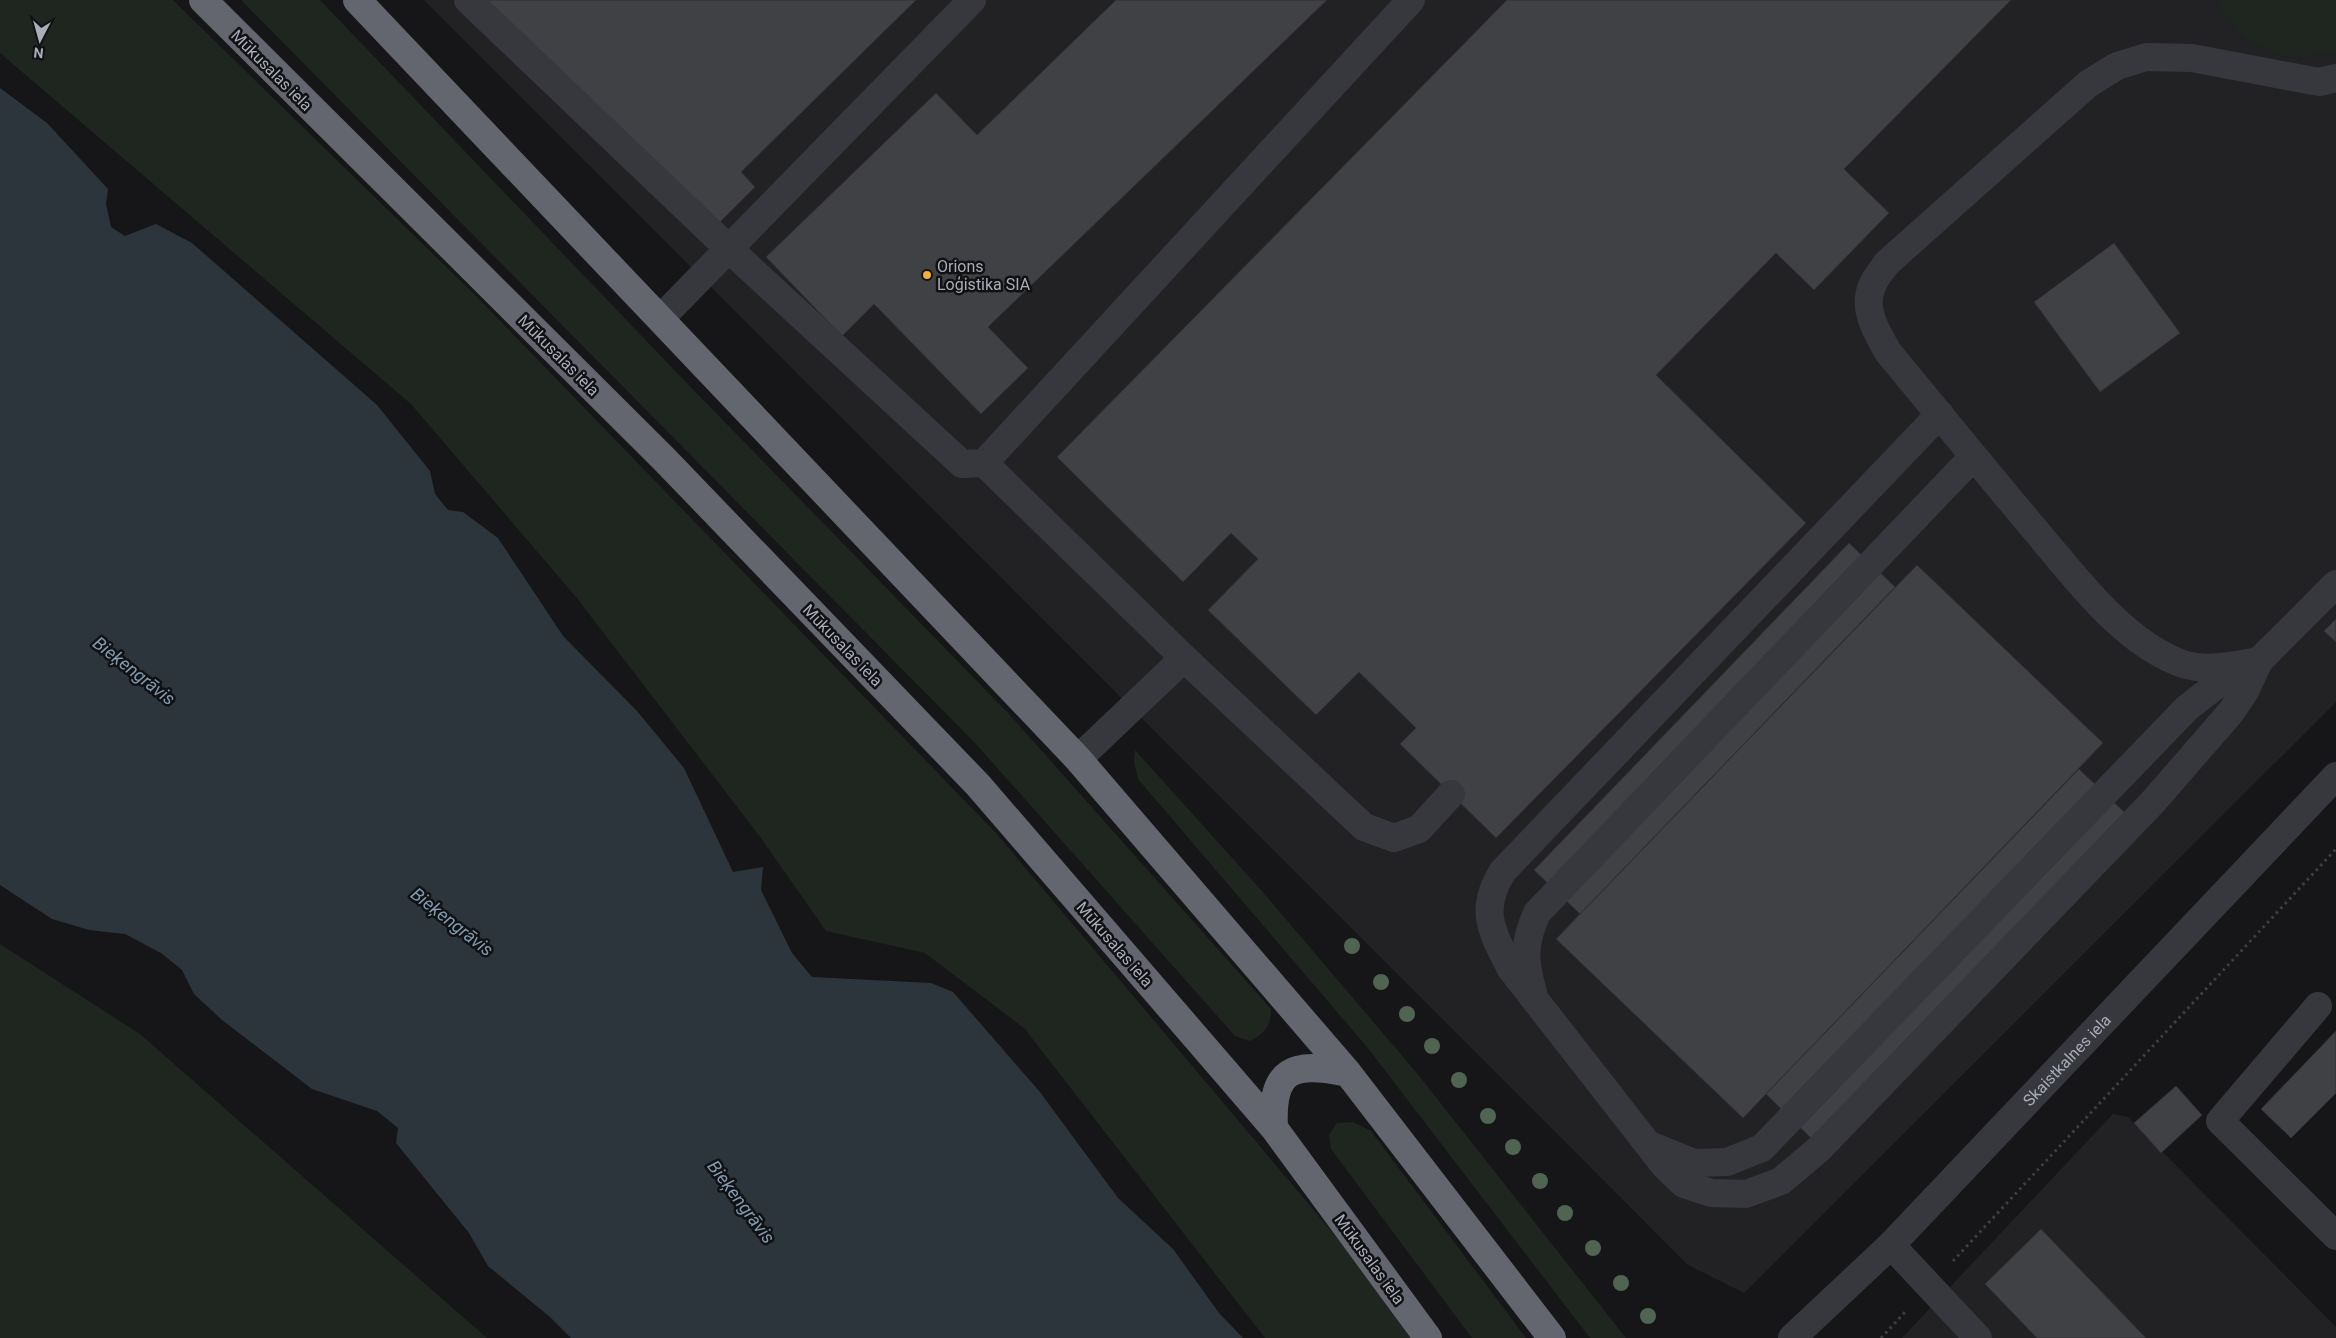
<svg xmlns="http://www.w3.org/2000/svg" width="2336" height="1338" viewBox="0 0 2336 1338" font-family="Roboto,sans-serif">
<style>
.built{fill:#222225}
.green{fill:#1e261f}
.water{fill:#2c353c}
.building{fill:#404145;stroke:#303034}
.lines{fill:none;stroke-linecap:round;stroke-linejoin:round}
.path{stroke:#3d3f44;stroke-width:3;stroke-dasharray:2.5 4;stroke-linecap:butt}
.minor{stroke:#37383d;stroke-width:28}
.highway{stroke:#63666e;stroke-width:28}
.tree{fill:#506452}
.poi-dot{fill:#f2b134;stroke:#111113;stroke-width:2}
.labels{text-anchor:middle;stroke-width:5;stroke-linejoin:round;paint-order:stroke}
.street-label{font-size:16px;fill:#a8adb8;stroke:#111113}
.poi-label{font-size:16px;fill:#a8adb8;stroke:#111113;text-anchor:start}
.water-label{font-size:18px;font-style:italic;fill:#7f9bb3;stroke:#111113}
</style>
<rect width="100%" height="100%" fill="#161618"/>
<path class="built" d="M424,0h1912v702l-592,591 -56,-28z
M2113,1114l15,3 208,210v11h-434z"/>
<path class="green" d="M0,0h173l6,6 298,291 518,535 355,421 60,85h-145l-241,-310 -99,-75 -99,-22 -65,-93 -185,-241 -165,-193 -411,-351z
M243,0h77l361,377 329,338 261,294c0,17 -6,24 -21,32l-15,-5 -259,-292 -734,-743z
M2218,0h118v51l-23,4h-35l-34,-17 -21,-27z
M1135,750l126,140 155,182 210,266h-36l-223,-291 -229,-268 -4,-17z
M0,944l140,90 347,304h-487z
M1353,1122l18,9 155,207h-54l-141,-189 -2,-14 8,-12z"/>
<path class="water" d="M0,88l47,35 61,66 -2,15 5,23 14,9 31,-12 36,19 185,162 53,66 5,23 13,16 15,2 35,26 65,98 74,75 47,57 49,104 30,-5 -2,23 31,63 20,24 119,6 22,9 87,100 78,106 55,51 46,64 24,25h-672l-21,-21 -62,-51 -19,-33 -73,-90 2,-15 -21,-17 -65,-22 -90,-69 -28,-26 -12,-24 -21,-17 -36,-19 -36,-4 -37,-11 -52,-34z"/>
<path class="building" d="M487,0h429l-175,172 14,15 -42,42z
M1116,0h211l-339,327 40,41 -47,46 -107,-110 -32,32 -76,-79 170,-164 41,42z
M1507,0h504l-167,169 45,44 -75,77 -38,-37 -120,122 150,148 -310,315 -96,-94 16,-16 -57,-56 -43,43 -108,-105 50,-51 -27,-26 -48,49 -126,-125z
M2114,243l66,90 -80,59 -66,-90z
M1849,543l46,44 -315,327 -46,-44z
M1917,565l186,178 -360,375 -187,-179z
M2336,619v23l-12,-11z
M2079,769l46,44 -314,325 -45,-44z
M2336,1031v62l-45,45 -30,-29z
M2176,1086l26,29 -41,38 -27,-30z
M2041,1229l105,109h-109l-52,-54z"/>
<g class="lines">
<path class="path" d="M1953,1261l383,-412
M1881,1338l25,-27"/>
<g class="minor">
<path d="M468,0l261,249 233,215 22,-1 427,-463"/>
<path d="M661,318l311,-318"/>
<path d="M1940,414l-437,457c-25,39 -11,61 8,98l153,196 20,19 27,9 35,1 35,-13 38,-32 333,-346 79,-91 14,-21 14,-30"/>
<path d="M984,463l200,195 180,169 30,11 25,-9 32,-35"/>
<path d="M2259,661c-25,4 -51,11 -76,3 -61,-21 -111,-91 -152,-139 -48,-57 -95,-115 -143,-173 -11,-20 -26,-42 -16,-66 3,-8 10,-16 15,-23l201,-179 29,-18 29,-9 46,1 127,24 17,-4"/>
<path d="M1078,759l106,-101"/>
<path d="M1533,992c-9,-31 -10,-48 4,-79l436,-456"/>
<path d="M2318,1006l-98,115 116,115"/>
<path d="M1652,1146l42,17 33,-1 35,-14 425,-440 27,-21 45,-26 77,-77"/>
<path d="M1891,1245l87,93"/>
<path id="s1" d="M1792,1338l99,-93 445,-469"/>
</g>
<path class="highway" d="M203,0l461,459 314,326 296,343 154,210
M357,0l721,759 270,314 204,265
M1274,1128c-3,-60 19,-67 74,-55"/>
</g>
<g class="tree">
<circle cx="1352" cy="946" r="8"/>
<circle cx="1381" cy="982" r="8"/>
<circle cx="1407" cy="1014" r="8"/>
<circle cx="1432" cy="1046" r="8"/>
<circle cx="1459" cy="1080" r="8"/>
<circle cx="1488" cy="1116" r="8"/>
<circle cx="1513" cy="1147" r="8"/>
<circle cx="1540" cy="1181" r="8"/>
<circle cx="1565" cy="1213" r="8"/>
<circle cx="1593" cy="1248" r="8"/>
<circle cx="1621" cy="1283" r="8"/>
<circle cx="1648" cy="1316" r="8"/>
</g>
<circle class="poi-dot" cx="927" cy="275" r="5"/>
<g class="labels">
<g class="street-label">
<text transform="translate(272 70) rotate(45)" y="6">Mūkusalas iela</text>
<text transform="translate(559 355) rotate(45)" y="6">Mūkusalas iela</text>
<text transform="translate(843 645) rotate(46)" y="6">Mūkusalas iela</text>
<text transform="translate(1115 944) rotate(49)" y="6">Mūkusalas iela</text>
<text dy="6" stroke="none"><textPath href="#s1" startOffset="391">Skaistkalnes iela</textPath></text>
<text transform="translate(1370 1259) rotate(54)" y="6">Mūkusalas iela</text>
</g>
<g class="poi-label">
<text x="937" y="272">Orions<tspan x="937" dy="18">Loģistika SIA</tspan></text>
</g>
<g class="water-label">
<text transform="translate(134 671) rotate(38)" y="6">Bieķengrāvis</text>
<text transform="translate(452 922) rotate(38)" y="6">Bieķengrāvis</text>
<text transform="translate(741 1202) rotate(53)" y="6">Bieķengrāvis</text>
</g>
</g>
<g transform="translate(40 40) rotate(186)" stroke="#111113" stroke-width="4" paint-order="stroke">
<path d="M0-4L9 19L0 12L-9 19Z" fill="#a8adb8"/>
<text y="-8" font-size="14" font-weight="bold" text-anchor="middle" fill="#a8adb8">N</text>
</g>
</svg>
